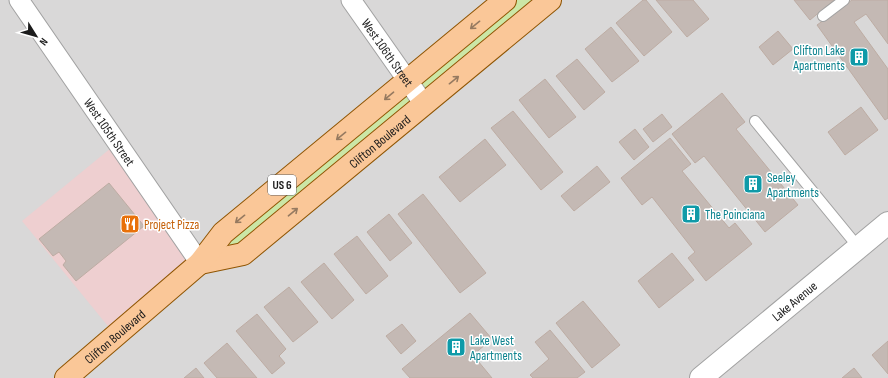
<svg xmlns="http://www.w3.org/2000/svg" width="888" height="378" viewBox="0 0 888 378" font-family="'Sofia Sans Condensed',sans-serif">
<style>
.residential{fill:#d9d8d8}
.commercial{fill:#eecfd0}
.grass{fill:#cbe7a6}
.building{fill:#c4b9b4;stroke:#bdaca3}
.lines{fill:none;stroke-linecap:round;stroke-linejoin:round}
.service-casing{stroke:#a2a2a2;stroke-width:12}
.minor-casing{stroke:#a2a2a2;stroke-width:21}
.tertiary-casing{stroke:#a2a2a2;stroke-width:24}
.primary-casing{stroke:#8f5503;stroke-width:24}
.service{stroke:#fff;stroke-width:10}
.minor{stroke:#fff;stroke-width:19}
.tertiary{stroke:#fff;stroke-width:22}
.primary{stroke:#fac798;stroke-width:22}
.oneway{stroke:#967a60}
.labels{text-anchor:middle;stroke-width:3;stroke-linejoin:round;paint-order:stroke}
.shield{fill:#fff;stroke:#5f5f5f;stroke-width:1}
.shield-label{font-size:12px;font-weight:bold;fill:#1b1b1b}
.culture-label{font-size:13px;fill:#0d838f;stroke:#fff;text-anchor:start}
.street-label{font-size:13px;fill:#1b1b1b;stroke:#fff}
.food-label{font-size:13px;fill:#c56008;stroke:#fff;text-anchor:start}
</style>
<rect width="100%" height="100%" fill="#ece7e0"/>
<path class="residential" d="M0,0h888v378h-888z"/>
<path class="commercial" d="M117,143l83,120 -84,73 -94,-115z"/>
<path class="grass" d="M505,0h45l-307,254 -43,9z"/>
<path class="building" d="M643,0h3l26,32 -28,24 -28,-33z
M656,0h37l16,19 -22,18z
M794,0h40l-24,20z
M852,0h36v44l-22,-30 -12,8 34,47v49l-3,2 -68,-95z
M611,27l28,34 -27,21 -27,-33z
M778,31l15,18 -20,16 -14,-18z
M577,59l28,33 -21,18 -28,-34z
M545,79l31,38 -27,21 -30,-38z
M722,93l23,29 -9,7 62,76 -33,27 -61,-76 -9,7 -23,-29z
M861,107l17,23 -33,25 -17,-23z
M513,111l50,61 -22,18 -50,-62z
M662,114l10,13 -19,15 -10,-13z
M635,129l14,18 -15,13 -15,-18z
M670,138l21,26 -9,7 47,57 6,-5 17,21 -46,37 -18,-23 7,-6 -43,-55 -10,8 -21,-27z
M485,139l21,26 -46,37 -21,-25z
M597,166l13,16 -36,29 -13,-15z
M109,183l35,43 -68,55 -13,-16 3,-4 -7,-9 -6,4 -14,-17z
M423,194l63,79 -26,20 -62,-79z
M389,214l23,29 -22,18 -23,-29z
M357,236l31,40 -22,18 -32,-40z
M672,253l22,27 -35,28 -21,-27z
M324,263l30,37 -22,19 -31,-37z
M289,287l29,35 -25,20 -29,-35z
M583,301l37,44 -28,23 -36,-45z
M470,313l22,26 -19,16 19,23h-82l-8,-9z
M257,314l29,35 -7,7 6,7 -13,11 -36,-43z
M402,324l14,17 -15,13 -15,-18z
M550,330l35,42 -8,6h-44l-3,-3 19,-16 -14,-17z
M888,341v33l-16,-19z
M227,343l30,35h-40l-13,-15z
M196,368l8,10h-20z
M854,368l8,10h-20z"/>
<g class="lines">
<defs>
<path id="service" d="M823,16l21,-16
M755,121l104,127"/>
<g id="minor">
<path id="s1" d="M19,0l181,263"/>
<path id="s2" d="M351,0l73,104"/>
</g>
<g id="tertiary">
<path id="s3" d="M701,378l187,-155"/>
</g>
<g id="primary">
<path id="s4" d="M200,263l43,-9 307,-254"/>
<path id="s5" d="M66,378l134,-115 23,-30 282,-233"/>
</g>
</defs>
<use href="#service" class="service-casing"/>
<use href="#minor" class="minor-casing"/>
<use href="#tertiary" class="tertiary-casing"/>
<use href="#primary" class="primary-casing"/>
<use href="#service" class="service"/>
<use href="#minor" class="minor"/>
<use href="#tertiary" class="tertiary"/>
<use href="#primary" class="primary"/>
</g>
<defs><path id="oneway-shaft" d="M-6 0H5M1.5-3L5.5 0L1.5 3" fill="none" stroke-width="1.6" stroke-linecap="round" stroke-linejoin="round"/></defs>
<g class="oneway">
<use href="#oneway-shaft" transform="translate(475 25) rotate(141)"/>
<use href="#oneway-shaft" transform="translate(454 80) rotate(-39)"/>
<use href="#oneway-shaft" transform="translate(389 96) rotate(140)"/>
<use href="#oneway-shaft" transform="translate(341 136) rotate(141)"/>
<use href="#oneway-shaft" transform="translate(293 212) rotate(-40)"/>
<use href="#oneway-shaft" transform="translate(240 219) rotate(141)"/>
</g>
<defs>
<symbol id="building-square" viewBox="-11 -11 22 22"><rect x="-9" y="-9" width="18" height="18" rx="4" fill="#0f9aa8" stroke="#fff"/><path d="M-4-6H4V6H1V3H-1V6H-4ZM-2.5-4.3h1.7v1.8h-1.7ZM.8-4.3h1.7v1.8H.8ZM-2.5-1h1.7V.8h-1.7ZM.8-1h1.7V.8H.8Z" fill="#fff"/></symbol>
<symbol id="restaurant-square" viewBox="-11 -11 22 22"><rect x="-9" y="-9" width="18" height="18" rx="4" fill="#e8710a" stroke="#fff"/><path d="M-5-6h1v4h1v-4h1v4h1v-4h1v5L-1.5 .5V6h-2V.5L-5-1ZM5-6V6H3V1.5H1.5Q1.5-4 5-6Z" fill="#fff"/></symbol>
</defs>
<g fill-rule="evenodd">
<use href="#building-square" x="848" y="46" width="22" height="22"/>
<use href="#building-square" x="742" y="173" width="22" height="22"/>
<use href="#building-square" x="680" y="203" width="22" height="22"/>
<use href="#restaurant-square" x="119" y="213" width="22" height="22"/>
<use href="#building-square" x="445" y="336" width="22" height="22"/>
</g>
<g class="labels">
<rect class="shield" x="268" y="175" width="28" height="20" rx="3"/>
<g class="shield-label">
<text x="282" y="189">US 6</text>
</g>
<g class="culture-label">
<text x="845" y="55" text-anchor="end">Clifton Lake<tspan x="845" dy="15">Apartments</tspan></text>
<text x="767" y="182">Seeley<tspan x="767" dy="15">Apartments</tspan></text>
<text x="705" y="219">The Poinciana</text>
<text x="470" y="345">Lake West<tspan x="470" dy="15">Apartments</tspan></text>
</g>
<g class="street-label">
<text dy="5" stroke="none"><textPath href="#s2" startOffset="64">West 106th Street</textPath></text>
<text dy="5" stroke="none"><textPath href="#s1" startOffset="160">West 105th Street</textPath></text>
<text dy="5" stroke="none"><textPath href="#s4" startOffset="221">Clifton Boulevard</textPath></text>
<text dy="5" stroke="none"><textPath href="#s3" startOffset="121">Lake Avenue</textPath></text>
<text dy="5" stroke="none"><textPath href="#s5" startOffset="64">Clifton Boulevard</textPath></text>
</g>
<g class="food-label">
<text x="144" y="229">Project Pizza</text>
</g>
</g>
<g transform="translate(36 36) rotate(127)" stroke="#ffffff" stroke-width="3" paint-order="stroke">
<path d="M0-3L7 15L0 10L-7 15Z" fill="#1b1b1b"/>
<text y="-6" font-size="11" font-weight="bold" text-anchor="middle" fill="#1b1b1b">N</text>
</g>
</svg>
